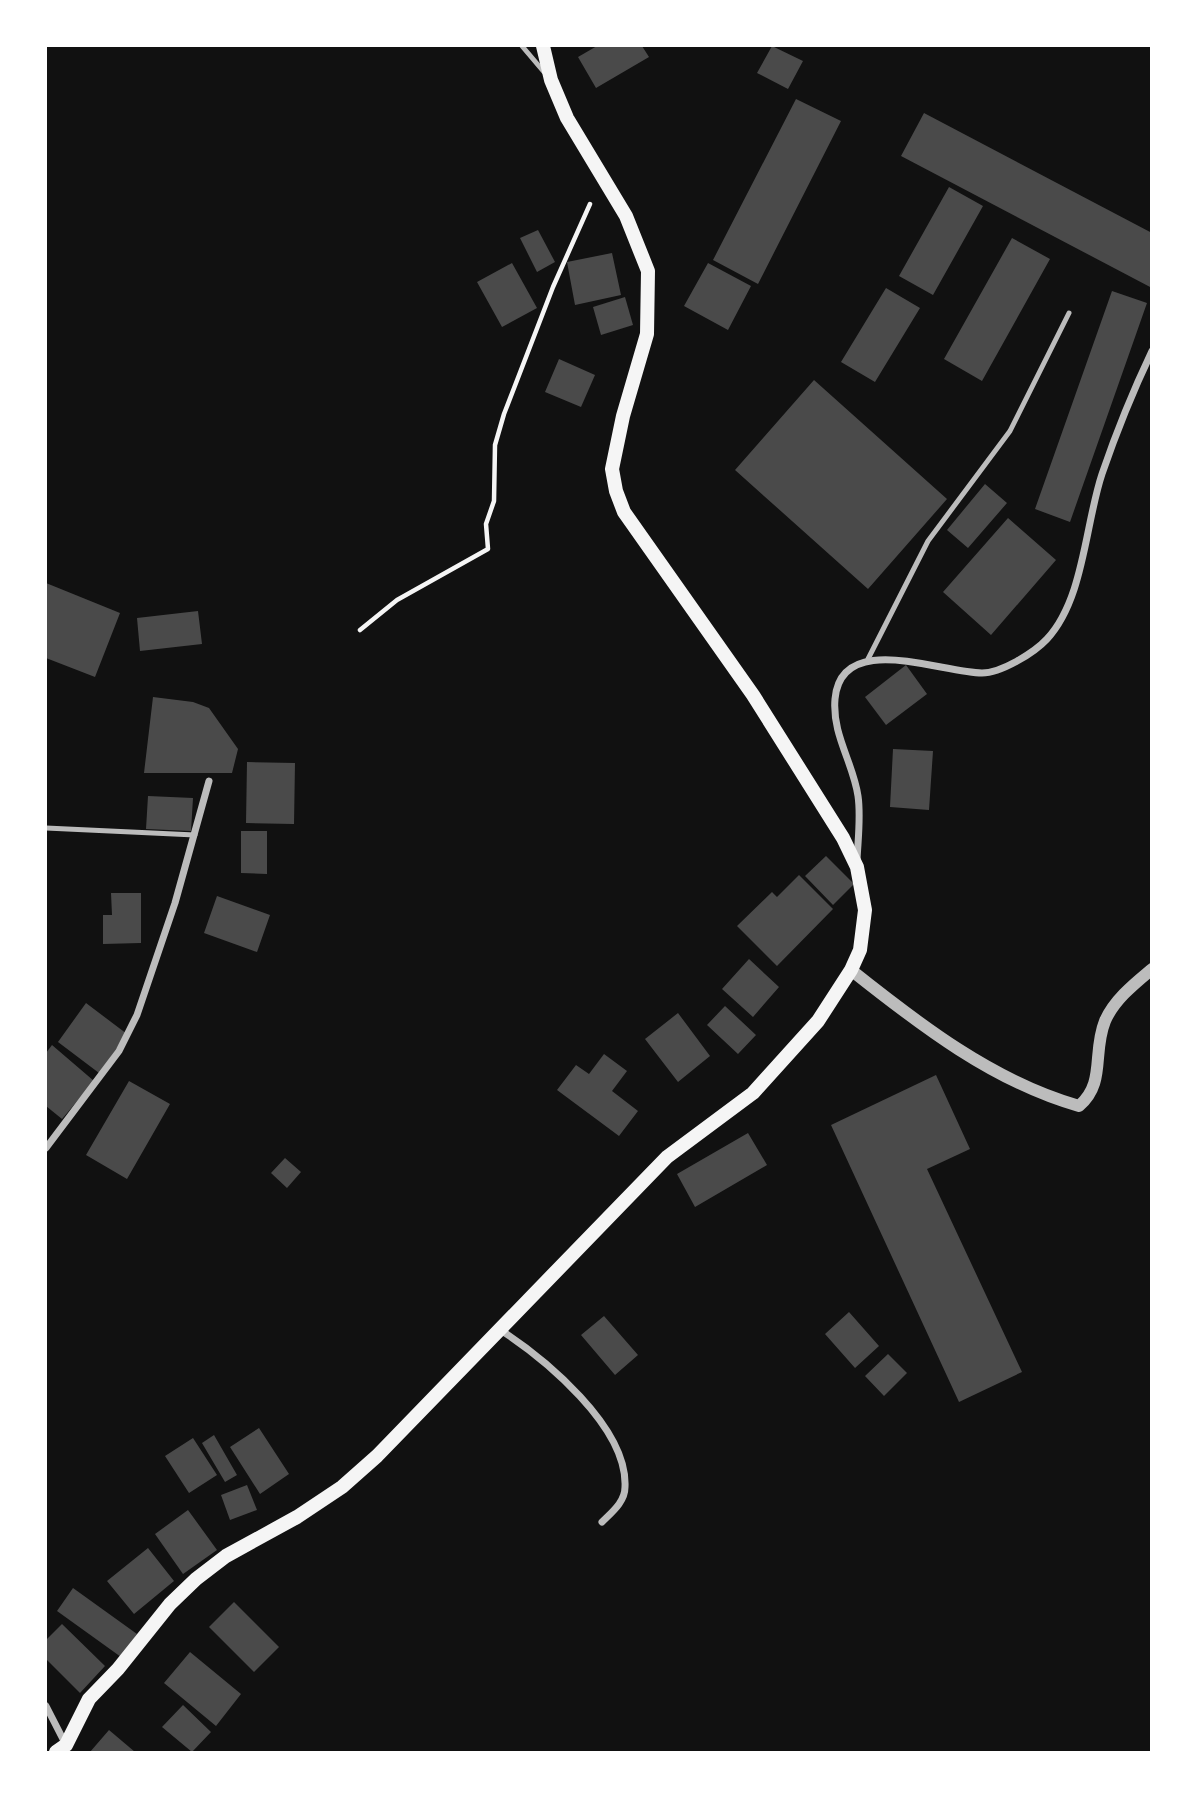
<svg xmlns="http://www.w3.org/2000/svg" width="1197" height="1798" viewBox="0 0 1197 1798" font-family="'Work Sans',sans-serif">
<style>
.building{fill:#4a4a4a}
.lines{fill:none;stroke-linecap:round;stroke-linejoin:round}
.path{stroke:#f5f5f5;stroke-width:4.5}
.service{stroke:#bcbcbc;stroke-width:5}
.minor{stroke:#bcbcbc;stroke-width:7}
.tertiary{stroke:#bcbcbc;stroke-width:12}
.secondary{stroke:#f5f5f5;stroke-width:14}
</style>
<rect width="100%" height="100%" fill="#111"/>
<path class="building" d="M597,46h45l7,11 -53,31 -18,-31z
M772,46l31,15 -15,28 -31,-16z
M796,99l45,22 -83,163 -45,-24z
M924,113l228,120v55l-251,-132z
M949,187l34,19 -50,89 -34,-19z
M538,230l17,32 -18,10 -17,-34z
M1012,238l38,21 -68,122 -38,-22z
M612,253l9,42 -46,10 -8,-43z
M512,263l25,45 -35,19 -25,-45z
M708,263l43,23 -23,44 -44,-24z
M886,288l34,20 -45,74 -34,-20z
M1112,291l35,12 -77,219 -35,-13z
M625,297l8,28 -32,10 -8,-28z
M559,359l36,16 -14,32 -36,-15z
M814,380l133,119 -79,90 -133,-119z
M985,484l22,19 -39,45 -21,-18z
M1008,518l48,42 -65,75 -48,-43z
M46,583l74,30 -25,64 -49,-19z
M198,611l4,33 -62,7 -3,-33z
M906,665l21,29 -41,31 -21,-28z
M153,697l40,5 16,6 29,41 -6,24h-88z
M893,749l40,2 -4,59 -39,-3z
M247,762l48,1 -1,61 -48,-1z
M148,796l45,2 -2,33 -45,-2z
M241,831h26v43l-26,-1z
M826,856l28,28 -21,21 -28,-29z
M799,875l34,34 -56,57 -40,-40 35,-34 5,5z
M111,893h30v50l-38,1v-29h9z
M217,896l53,19 -13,37 -53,-19z
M749,959l30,28 -26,30 -31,-28z
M86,1003l41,31 -28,39 -41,-31z
M725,1006l31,29 -18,19 -31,-29z
M678,1013l32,43 -32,26 -33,-43z
M52,1045l42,36 -32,38 -16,-13v-53z
M604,1054l23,17 -15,20 26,20 -19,25 -62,-46 19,-25 13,9z
M936,1075l34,74 -43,20 95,203 -63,30 -128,-277z
M129,1081l41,23 -43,75 -41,-24z
M748,1133l19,32 -72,42 -18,-33z
M285,1158l16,14 -14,16 -16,-15z
M849,1312l30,34 -24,22 -30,-34z
M604,1316l34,39 -23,20 -34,-40z
M888,1354l19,19 -23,23 -19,-20z
M259,1428l30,46 -29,20 -30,-47z
M214,1435l23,40 -12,7 -23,-39z
M193,1438l24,37 -28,18 -24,-37z
M247,1485l10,25 -27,10 -9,-25z
M188,1510l29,40 -34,24 -28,-40z
M148,1548l26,33 -40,33 -27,-33z
M73,1588l64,46 -16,23 -64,-46z
M234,1602l45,45 -25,25 -45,-45z
M62,1624l43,42 -25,27 -34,-34v-19z
M190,1652l51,42 -25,32 -52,-43z
M183,1705l28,27 -19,20 -30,-25z
M109,1730l26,22h-45z"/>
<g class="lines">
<path class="path" d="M360,630l37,-30 91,-51 -2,-25 8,-23 1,-56 9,-31 49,-127 37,-83"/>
<path class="service" d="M522,46l22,26
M868,659l60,-118 82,-110 59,-118
M46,828l149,7"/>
<path class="minor" d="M857,860c1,-21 4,-44 1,-64 -5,-34 -26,-61 -23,-97 6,-69 106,-26 147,-26 19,0 52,-20 65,-34 37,-40 38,-114 55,-165 14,-41 31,-83 50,-123
M46,1148l73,-97 18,-36 38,-112 34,-122
M499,1329c45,29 129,98 126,158 0,15 -13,25 -23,35
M46,1706l20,39"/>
<path class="tertiary" d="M851,970c69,55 143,112 228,136 27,-23 13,-53 26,-85 9,-21 29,-37 47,-52"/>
<path class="secondary" d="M56,1752l10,-7 23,-46 29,-30 52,-65 26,-25 30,-23 71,-39 45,-30 35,-31 290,-299 86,-64 65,-72 33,-51 9,-20 5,-40 -8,-43 -14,-29 -90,-143 -129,-183 -8,-21 -4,-22 11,-53 24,-82 1,-63 -22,-55 -59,-98 -16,-38 -8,-34"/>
</g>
<rect width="1197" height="1798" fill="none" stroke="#ffffff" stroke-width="94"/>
</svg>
